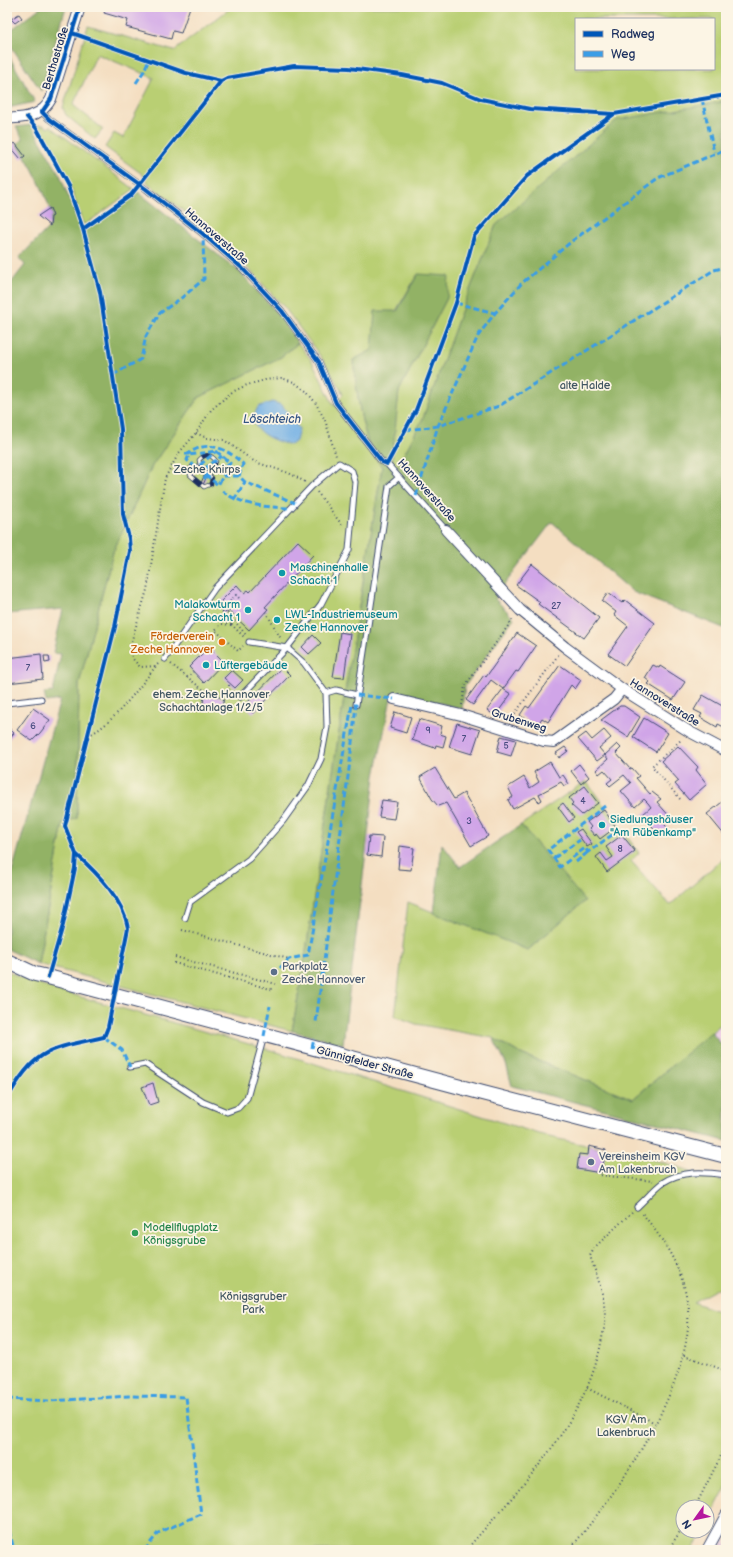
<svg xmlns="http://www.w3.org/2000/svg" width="733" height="1557" viewBox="0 0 733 1557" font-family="'Balsamiq Sans',sans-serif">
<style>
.built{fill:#efd0e5}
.green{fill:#b9cf73;stroke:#6a7f68;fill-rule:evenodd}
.forest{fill:#92b265;stroke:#567062}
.water{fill:#73b0e5;stroke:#4770a2}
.building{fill:#d0a5e8}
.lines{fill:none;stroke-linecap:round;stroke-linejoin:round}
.lane-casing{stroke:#3c496d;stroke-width:7}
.street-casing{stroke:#3c496d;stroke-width:12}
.secondary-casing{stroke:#3c496d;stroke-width:16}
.path{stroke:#3c496d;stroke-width:2;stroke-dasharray:1 3;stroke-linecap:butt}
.lane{stroke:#fff;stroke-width:5}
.street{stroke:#fff;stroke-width:10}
.secondary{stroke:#fff;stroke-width:14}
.rail-casing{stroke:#1b2f5e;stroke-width:4.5}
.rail{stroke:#fcf5e5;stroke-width:3;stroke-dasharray:9;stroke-linecap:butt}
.quiet{stroke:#3b9de6;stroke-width:3;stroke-dasharray:6 3;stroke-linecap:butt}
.cycleway-casing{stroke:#fcf5e5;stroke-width:6}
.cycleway{stroke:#0057b8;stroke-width:4}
.culture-dot{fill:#0f9aa8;stroke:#fcf5e5;stroke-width:1.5}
.food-dot{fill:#e8710a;stroke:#fcf5e5;stroke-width:1.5}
.service-dot{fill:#5c6f8a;stroke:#fcf5e5;stroke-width:1.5}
.leisure-dot{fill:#2e9e5b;stroke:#fcf5e5;stroke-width:1.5}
.labels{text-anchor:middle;stroke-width:3.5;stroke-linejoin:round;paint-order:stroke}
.number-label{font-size:9px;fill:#484c80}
.street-label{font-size:11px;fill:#1b2f5e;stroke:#fcf5e5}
.park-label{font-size:11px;fill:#425763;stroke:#fcf5e5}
.culture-label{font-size:11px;fill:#0d838f;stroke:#fcf5e5;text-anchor:start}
.food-label{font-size:11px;fill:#c56008;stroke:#fcf5e5;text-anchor:end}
.service-label{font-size:11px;fill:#4e5e75;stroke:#fcf5e5;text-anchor:start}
.leisure-label{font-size:11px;fill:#27864d;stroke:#fcf5e5;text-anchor:start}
.water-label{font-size:12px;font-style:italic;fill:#355686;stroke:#fcf5e5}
</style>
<rect width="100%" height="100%" fill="#fcf5e5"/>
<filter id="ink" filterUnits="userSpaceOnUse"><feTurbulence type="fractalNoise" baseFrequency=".025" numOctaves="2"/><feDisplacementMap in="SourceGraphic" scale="8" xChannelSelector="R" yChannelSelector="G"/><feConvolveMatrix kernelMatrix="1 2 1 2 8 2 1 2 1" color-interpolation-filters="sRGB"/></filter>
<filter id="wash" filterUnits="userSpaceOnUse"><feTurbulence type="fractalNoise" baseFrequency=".012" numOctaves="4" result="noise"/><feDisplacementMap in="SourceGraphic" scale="16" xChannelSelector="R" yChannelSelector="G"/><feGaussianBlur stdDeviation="0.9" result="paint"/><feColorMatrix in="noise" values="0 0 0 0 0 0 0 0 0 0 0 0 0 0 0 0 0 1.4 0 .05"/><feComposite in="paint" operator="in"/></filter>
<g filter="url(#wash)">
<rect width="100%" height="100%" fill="#f4dec1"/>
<path class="built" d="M726,1020v30l-15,-18z"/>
<path class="green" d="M232,7h494v94h-5l-225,124 -37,92 -36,101 -26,50 -7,2 9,-79 48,-93 -29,-24 -46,77 -19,9c5,32 7,82 29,107l-37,225 -40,265 -13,74 -254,-67 25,-141 14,-6 2,-133 34,-132 39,-86 46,-68 83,-41 17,-14 14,18 22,45 9,-12 -17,-30 -41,-56 -40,-43 -55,-49 -41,-32 -7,-10 -37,-27 9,-14 9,5 31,-60 -57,-24 -24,51 30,24 -8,10 -29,-24 -3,-7 25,-82 86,25zM576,19h138v50h-138z
M38,125h5l5,3 2,-2 84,63 -48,35h-3l-16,-47z
M586,781l53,72 -8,8 39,44 56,-49v164l-93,79 -112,-45 -28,-16 -77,-14 -21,-8 13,-114 120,48 56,-49 -63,-76z
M7,971l20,9 54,17 193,54 275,86 106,23 71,22v96l-2,7 -31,17 33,12v173l-19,36v-16h-24v24h20l-11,19h-685z"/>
<path class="forest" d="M41,7h25l-25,84 -34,-51v-7z
M9,56l26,46 -28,6v-51z
M726,101v528l-93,-37 -81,-70 -48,63 -9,14 19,19 -49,68 -3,23 -44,-12 -26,-4 -17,83 -32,268 -51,-13 13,-74 40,-265 37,-225c-22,-26 -24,-74 -29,-107l19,-10 3,-39h22l21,-37 31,2 -2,22 -48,93 -8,79 6,-2 26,-50 36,-101 37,-92 121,-105z
M31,125l29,50 22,57 56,-40 102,80 38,42 20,29 -17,14 -83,41 -46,68 -39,86 -34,132 -2,134 -14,5 -25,141 -31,-15v-59l53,-190 -14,2 -2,-9 9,-1 8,-38 -8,-1 10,-44 -56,5v-326l18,-23 -6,-7 31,-32 1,-9 2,-1c-10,-26 -20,-51 -37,-72l7,-5 -7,-12z
M521,825l64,76 -57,49 -94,-37 8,-69 18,23z
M711,1032l15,18v91l-214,-55 -6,-22 -13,-26 28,16 112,45z"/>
<path class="water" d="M272,402l10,3 17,24 -3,12 -5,4c-11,-2 -34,-10 -37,-23 -2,-5 2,-10 4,-15z"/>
<g id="blocks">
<path class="building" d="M106,7h84l-9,26 -8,-2 -2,8 -45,-12 2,-7 -24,-7z
M19,14l3,4 -7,5 -4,-4z
M15,143l10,13 -4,3 -11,-13z
M7,160l4,4 -4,4z
M50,208l3,8 -2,1 -1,9 -12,-10z
M191,465l6,5 -5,6 -6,-5z
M204,476l2,2 -3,7 -2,-2z
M298,541l15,14 -48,52 3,2 -19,21 -21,-20 -5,5 -2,-14 16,-16 7,8 4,-3 2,2z
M532,564l67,54 -15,20 -46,-34 2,-2 -24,-17z
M608,593l14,10 3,-3 30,23 -30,43 -17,-12 20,-28 -14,-11 2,-3 -14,-11z
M340,632l10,2 -6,44 -11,-1z
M517,633l19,13 -18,26 -2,-1 -13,18 -12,-9 -18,25 -7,-5 18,-25 2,2z
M313,635l8,8 -12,11 -7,-7z
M209,647l15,15 -20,21 -15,-16z
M41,654l2,25 -36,4v-25z
M44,656h5l1,6 -5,1z
M560,665l21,15 -6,9 -4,-4 -23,37 -6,-4 -6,9 -16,-12 6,-9 3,2z
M653,665l6,3 1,-2 25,16 -12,18 -25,-16 2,-2 -5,-4z
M282,667l8,8 -37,38 -8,-8z
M232,670l11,10 -8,8 -11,-10z
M503,689l8,5 -16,22 -8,-6z
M204,694l20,4 -2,9 -19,-3z
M703,695l23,13v20l-8,-4 -1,3 -17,-10 2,-3 -8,-4z
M620,706h4l16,11 -12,20 -27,-17z
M33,708l17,12 -10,13 -8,8 -15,-11z
M395,712l16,5 -5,16 -16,-5z
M644,718l24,15 -12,19 -23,-15z
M419,719l23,7 -2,8 6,2 -3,11 -7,-2 -1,3 -23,-8z
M457,723l23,7 -8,24 -23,-7z
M7,726l7,7 -7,8z
M604,730l7,8 -12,10 6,7 12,-11 4,4 -5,5 14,16 2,-1 7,8 -3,2 14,16 2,-2 9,7 -4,3 14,16 -7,6 4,4 -8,7 -18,-20 9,-8 -3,-4 -4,-4 -9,8 -14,-16 10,-8 -7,-8 -14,11 -3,-3 5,-4 -8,-9 -5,4 -3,-4 12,-11 -3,-4 -8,6 -19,-22 8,-6 6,7z
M501,736l15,4 -5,16 -14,-4z
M678,746l20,21 -2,3 11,14 -18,16 -14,-16 4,-3 -18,-20z
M565,747l3,4 -9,7 -3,-5z
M550,762l9,15 4,-2 6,9 -5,2 -3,-4 -22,12 3,6 -3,2 -4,-5 -22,12 -5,-9 5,-3 -5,-10 16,-10 6,11 9,-6 -5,-10z
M579,764l10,13 -8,7 -10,-13z
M435,768l19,31 10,-6 24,43 -17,10 -25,-43 -8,3 -6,-7 -12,-22z
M585,786l13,17 -16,12 -11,-10 2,-2 -4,-5z
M726,799v38l-19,-23z
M382,800l15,2 -3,17 -15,-2z
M563,803l11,15 -5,4 -11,-15z
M604,810l12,17 -16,12 -4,-5 -1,2 -6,-7 2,-2 -4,-5z
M581,829l11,15 -5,3 -11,-15z
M622,835l13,16 -28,21 -11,-15 5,-4 6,8 6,-4 -7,-10z
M369,836l14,1 -2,20 -14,-2z
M400,846l14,2 -3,22 -13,-1z
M153,1083l5,19 -9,3 -7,-18z
M589,1146l17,4 -5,23 -24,-4 2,-15 9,1z
M726,1539v11h-6z"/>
</g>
</g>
<g filter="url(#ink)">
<use href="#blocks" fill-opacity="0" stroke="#3c496d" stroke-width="1"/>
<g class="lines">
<defs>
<path id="lane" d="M42,112l7,7 97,70 57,45 39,34 40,43 37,51 17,41 46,59 5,2 59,66
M165,659l50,-71 97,-102 27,-23 13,8 3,11 -6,68 -28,54 -34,44 -47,49
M326,693l10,-3 21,5
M7,703l34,-4
M356,705l33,-219 9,-8
M185,918l5,-16 59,-43 34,-38 25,-35 13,-27 6,-32 -1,-34 -22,-30 -17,-15 -38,-6
M130,1067l15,-3 58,38 24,10 11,-4 9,-10 17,-62
M637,1207c8,-7 16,-17 25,-24 19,-13 43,-11 64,-8"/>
<path id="street" d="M7,118c18,1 35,-2 44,-19l29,-92
M446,530l74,80 45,37 57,42 68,43 36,19
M394,699l67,16 83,26 10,1 60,-43 8,-10
M707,1550l19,-35"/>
<path id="secondary" d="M7,961l28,13 13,3 435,116 243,63"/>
</defs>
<use href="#lane" class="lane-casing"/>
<use href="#street" class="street-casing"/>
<use href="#secondary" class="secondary-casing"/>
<path class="path" d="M196,433l11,5 17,2 31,22 34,11 16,9
M317,492l25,33
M239,598l-3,-3 -9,10 1,8 18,22
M266,612l15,27
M228,613l-4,4 20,20
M231,625l-9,-1 -7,6 23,21 5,-5
M158,664l-2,2 -16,1 -8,-9 -2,-12 17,-56 18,-112 14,-25 17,-20 15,-23 21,-18 15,-7 18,-5 16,-2 13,4 12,9 9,11 10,18 11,36
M171,664l31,25 31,6
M187,678l6,-6
M229,694v-11
M462,705l3,-19 48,-67
M510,720l49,-66
M88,735c22,-7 53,-50 68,-69
M680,799l-28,-33 30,-27
M182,930l107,29
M175,957l101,27
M174,963l100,27
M599,1173v2l54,6
M684,1355l42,16
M587,1388l68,35
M695,1507l31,-61
M466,1550c53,-61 122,-129 136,-212 1,-7 4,-14 3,-21 0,-21 -8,-41 -15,-61l5,-9 37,-35
M569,1550c47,-55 125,-166 119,-241 -3,-38 -23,-67 -46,-96
M668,1550l15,-23"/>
<use href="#lane" class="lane"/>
<use href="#street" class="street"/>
<use href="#secondary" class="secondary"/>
<defs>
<path id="rail" d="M200,465l-1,-5c6,-6 11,-7 17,1l-3,7 -9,1
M191,472l6,-6 15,12 -1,6 -7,3 -14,-12 2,-3"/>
</defs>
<use href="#rail" class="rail-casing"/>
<use href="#rail" class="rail"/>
<path class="quiet" d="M136,83l8,-12 5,-12
M702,99l12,53
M456,303l39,10
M113,375l28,-16 5,-23 14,-23 24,-17 20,-17 -1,-45
M406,430l32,-4 61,-20 215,-136 12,-3
M216,451l14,12 -12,22 -31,-25 2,-5z
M185,454h3c20,-15 38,-6 55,10l-4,12 6,6 50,21
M200,465l15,-13
M204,469l18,-13
M223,476h16
M204,479l5,-6 21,-10
M222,491c21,15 43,16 68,17
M416,496l22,-70 40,-90 17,-23 27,-30 50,-42 86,-63 68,-29
M234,500l11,-18
M357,695l37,4
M605,806l-57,44 12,17 25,-19 3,4 34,-24
M554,858l26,-18
M576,862l12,-10
M280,968l9,-9 19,-4 44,-250h4l-6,56 -34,261
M264,1036l6,-30
M104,1037l18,13 8,17
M312,1048l2,-9
M7,1399l43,2 79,-5 57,1 15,117 -43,19 -13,17
M7,1522l7,28"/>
<defs>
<path id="cycleway" d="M80,7l-29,92 -9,13 7,7 97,70 57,45 39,34 40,43 37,51 17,41 46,59 5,2 29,-54 40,-107 18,-67 53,-60 87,-62 112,-19
M72,33l114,40 35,8
M27,117l10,12 31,57 15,43 17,63 21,137 2,85 6,24 1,13 -15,76 -50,199 11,28 -1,14 -12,57 -15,52
M83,229l48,-34 90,-114 6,-3 67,-12 55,2 53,7 40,8 39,16 49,10 84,5
M7,1099c28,-51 43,-50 97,-62l4,-10 20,-99c-5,-29 -30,-54 -52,-74"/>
</defs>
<use href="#cycleway" class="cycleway-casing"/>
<use href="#cycleway" class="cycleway"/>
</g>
</g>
<g class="culture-dot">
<circle cx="282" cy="573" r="4"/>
<circle cx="248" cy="610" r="4"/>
<circle cx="277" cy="620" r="4"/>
<circle cx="206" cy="665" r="4"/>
<circle cx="602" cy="825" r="4"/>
</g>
<circle class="food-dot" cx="222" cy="642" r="4"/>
<g class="service-dot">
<circle cx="274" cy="972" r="4"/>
<circle cx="591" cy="1162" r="4"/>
</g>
<circle class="leisure-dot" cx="135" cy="1233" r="4"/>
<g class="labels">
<g class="number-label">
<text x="556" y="609">27</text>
<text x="28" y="671">7</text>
<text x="33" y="729">6</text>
<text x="428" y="733">9</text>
<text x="464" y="742">7</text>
<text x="506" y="749">5</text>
<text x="583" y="804">4</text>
<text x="469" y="824">3</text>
<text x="620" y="852">8</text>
</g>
<g class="street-label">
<text transform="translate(55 58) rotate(-73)" y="4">Berthastraße</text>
<text transform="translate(217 236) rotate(41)" y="4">Hannoverstraße</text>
<text transform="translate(427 490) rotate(48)" y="4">Hannoverstraße</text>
<text transform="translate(665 702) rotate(32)" y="4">Hannoverstraße</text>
<text transform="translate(519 720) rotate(17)" y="4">Grubenweg</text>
<text transform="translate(365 1062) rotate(15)" y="4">Günnigfelder Straße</text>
</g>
<g class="park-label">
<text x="585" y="389">alte Halde</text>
<text x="207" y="473">Zeche Knirps</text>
<text x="211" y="698">ehem. Zeche Hannover<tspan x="211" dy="13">Schachtanlage 1/2/5</tspan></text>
<text x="253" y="1300">Königsgruber<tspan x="253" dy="13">Park</tspan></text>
<text x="626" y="1423">KGV Am<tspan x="626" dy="13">Lakenbruch</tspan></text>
</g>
<g class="culture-label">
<text x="290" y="571">Maschinenhalle<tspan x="290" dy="13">Schacht 1</tspan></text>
<text x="240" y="608" text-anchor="end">Malakowturm<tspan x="240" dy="13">Schacht 1</tspan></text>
<text x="285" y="618">LWL-Industriemuseum<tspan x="285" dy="13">Zeche Hannover</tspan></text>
<text x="214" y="669">Lüftergebäude</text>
<text x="610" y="823">Siedlungshäuser<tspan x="610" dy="13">"Am Rübenkamp"</tspan></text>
</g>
<g class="food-label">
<text x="214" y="640">Förderverein<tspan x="214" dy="13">Zeche Hannover</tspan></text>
</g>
<g class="service-label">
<text x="282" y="970">Parkplatz<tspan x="282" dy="13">Zeche Hannover</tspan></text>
<text x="599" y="1160">Vereinsheim KGV<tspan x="599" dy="13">Am Lakenbruch</tspan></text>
</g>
<g class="leisure-label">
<text x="143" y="1231">Modellflugplatz<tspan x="143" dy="13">Königsgrube</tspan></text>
</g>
<g class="water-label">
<text x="272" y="423">Löschteich</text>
</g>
</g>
<rect width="733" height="1557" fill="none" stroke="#fcf5e5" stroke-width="24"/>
<rect x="575" y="18" width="140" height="52" fill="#fcf5e5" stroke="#a2a6af"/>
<rect x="583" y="31" width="20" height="6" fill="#0057b8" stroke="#a2a6af"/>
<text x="611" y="38" font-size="12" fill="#1b2f5e">Radweg</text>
<rect x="583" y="51" width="20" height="6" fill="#3b9de6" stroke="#a2a6af"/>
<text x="611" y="58" font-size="12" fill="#1b2f5e">Weg</text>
<g transform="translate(695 1519) rotate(237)"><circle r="19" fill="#fcf5e5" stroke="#a2a6af"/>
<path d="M0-3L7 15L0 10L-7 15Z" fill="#b5179e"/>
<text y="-6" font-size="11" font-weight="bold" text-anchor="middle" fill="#1b2f5e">N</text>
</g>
</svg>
